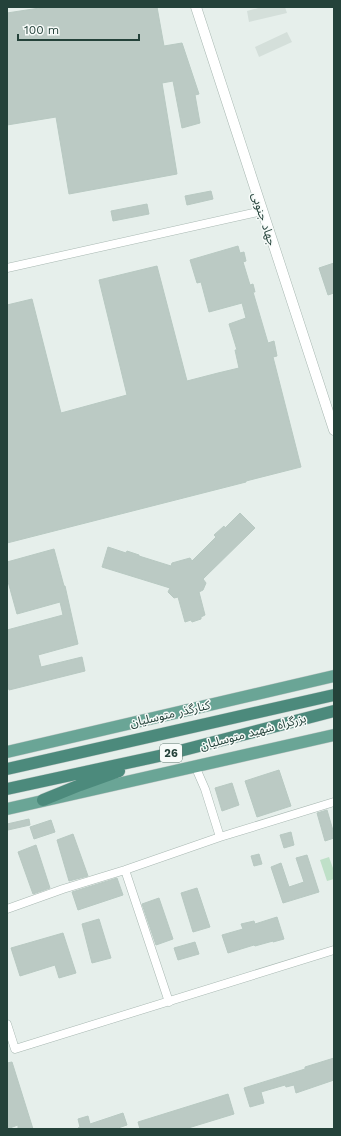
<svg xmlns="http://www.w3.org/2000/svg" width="341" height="1136" viewBox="0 0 341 1136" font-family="'Work Sans','Noto Sans Arabic',sans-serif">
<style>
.built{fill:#d4dfda}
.garden{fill:#bfe0c8}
.building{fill:#bbcac4;stroke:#b8c9c2}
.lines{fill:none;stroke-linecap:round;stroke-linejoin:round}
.minor-casing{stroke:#a8b8b2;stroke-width:9}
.tertiary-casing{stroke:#a8b8b2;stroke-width:11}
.primary-casing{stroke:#c2cac8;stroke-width:13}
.trunk-casing{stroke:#c2cac8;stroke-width:13}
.minor{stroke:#fff;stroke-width:8}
.tertiary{stroke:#fff;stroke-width:10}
.primary{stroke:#6aa596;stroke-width:12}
.trunk{stroke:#4c8a7c;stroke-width:12}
.labels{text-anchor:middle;stroke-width:3;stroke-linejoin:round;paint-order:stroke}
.shield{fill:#f7fbf9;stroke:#637a73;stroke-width:1}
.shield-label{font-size:11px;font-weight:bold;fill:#24423a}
.street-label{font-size:12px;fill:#24423a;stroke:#f7fbf9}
</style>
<rect width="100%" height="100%" fill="#e6efeb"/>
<path class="built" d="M262,7h23l2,6 -38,9 -2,-11z
M287,32l5,10 -33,15 -4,-10z"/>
<path class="garden" d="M329,857l5,14v8l-7,2 -7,-21z"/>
<path class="building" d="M46,7h111l7,39 18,-3 17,51 -4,1 5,28 -18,5 -9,-47 -11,2 15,91 -108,20 -13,-77 -49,8v-112z
M211,191l2,8 -26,6 -2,-9z
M147,204l2,10 -36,7 -2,-10z
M238,246l2,7 4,-1 2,9 -3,1 7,23 3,-1 2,8h-2l15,51 6,-2 3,15 -4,1 28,110 -55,14v1l-239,61v-238l25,-6 29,114 66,-18 -28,-115 58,-14 30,115 31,-8 21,-5 -4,-18h2l-8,-26 17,-6 -4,-15 -33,9 -8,-30 -4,1 -7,-23z
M334,263v30l-6,2 -9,-27z
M240,513l15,15 -52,51 3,4 -3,7 -4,2 6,23 -4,2v2l-9,3 -1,-2 -6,2 -7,-25 -4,1 -6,-6 2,-4 -68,-21 6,-20 18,6 1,-2 12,4v1l32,10 1,-3 18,-5 2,3 24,-24 -2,-2 10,-9 1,2z
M54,549l10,37h1l13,58 -40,11 3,12 41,-10 3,14 -76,19 -2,-8v-52l56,-15 -3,-13 -43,12 -10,-36v-16z
M279,770l12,36 -34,11 -12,-36z
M232,783l7,22 -17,6 -7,-23z
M327,810l7,24v4l-9,3 -8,-28z
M29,819l1,6 -22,5 -1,-6z
M51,820l4,12 -21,7 -4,-12z
M291,832l3,13 -10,3 -4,-13z
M73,834l15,42 -19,5 -12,-41z
M36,845l14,43 -17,6 -15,-42z
M259,854l3,10 -8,2 -3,-10z
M307,855l12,37 -36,11 -12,-36 10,-4 8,24 15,-5 -8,-24z
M117,878l6,17 -45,15 -6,-18z
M197,888l13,39 -17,5 -12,-39z
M159,898l14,41 -17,6 -14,-41z
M277,917l7,22 -11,3v-1l-18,5 -1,-1 -26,8 -6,-18 21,-6 -2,-5 13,-3 1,3z
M99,919l12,39 -19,5 -10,-39z
M63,933l13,40 -17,5 -4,-13 -35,11 -9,-28z
M195,942l4,12 -21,6 -4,-12z
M334,1058v22l-38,13 -2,-8 -8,2 -1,-2 -24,7 3,11 -14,4 -6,-19 61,-19v-2z
M12,1062l21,67h-15v-4l-11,4v-66z
M228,1094l6,20 -49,15h-45l-2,-7z
M123,1113l4,12 -12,4h-37v-1l2,-1 -2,-8 10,-3 2,8z"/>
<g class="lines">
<defs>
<path id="minor" d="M7,268l255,-57
M195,766l10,23 15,48
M125,870l44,132
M7,909l56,-20 62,-19 95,-33 114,-35
M7,1024l8,25 319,-99"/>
<path id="tertiary" d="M196,7l138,423"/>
<path id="primary" d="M7,752l327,-76
M7,809l327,-74"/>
<path id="trunk" d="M7,769l327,-74
M7,789l161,-35 166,-43
M43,800l37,-15 39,-14"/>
</defs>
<use href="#minor" class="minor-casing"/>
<use href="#tertiary" class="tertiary-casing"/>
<use href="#primary" class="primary-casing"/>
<use href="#trunk" class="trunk-casing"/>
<use href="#minor" class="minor"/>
<use href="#tertiary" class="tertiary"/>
<use href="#primary" class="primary"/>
<use href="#trunk" class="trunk"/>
</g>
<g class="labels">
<rect class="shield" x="160" y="744" width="22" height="18" rx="3"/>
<g class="shield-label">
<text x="171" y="757">26</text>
</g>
<g class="street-label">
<text transform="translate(264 219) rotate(72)" y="4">جهاد جنوبی</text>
<text transform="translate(170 714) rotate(-13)" y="4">کنارگذر متوسلیان</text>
<text transform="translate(253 732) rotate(-15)" y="4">بزرگراه شهید متوسلیان</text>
</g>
</g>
<rect width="341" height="1136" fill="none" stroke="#24423a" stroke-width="16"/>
<path d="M18 34v6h121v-6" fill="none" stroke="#24423a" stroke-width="2"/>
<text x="24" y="34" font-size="12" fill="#24423a" stroke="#f7fbf9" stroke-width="3" paint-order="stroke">100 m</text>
</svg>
